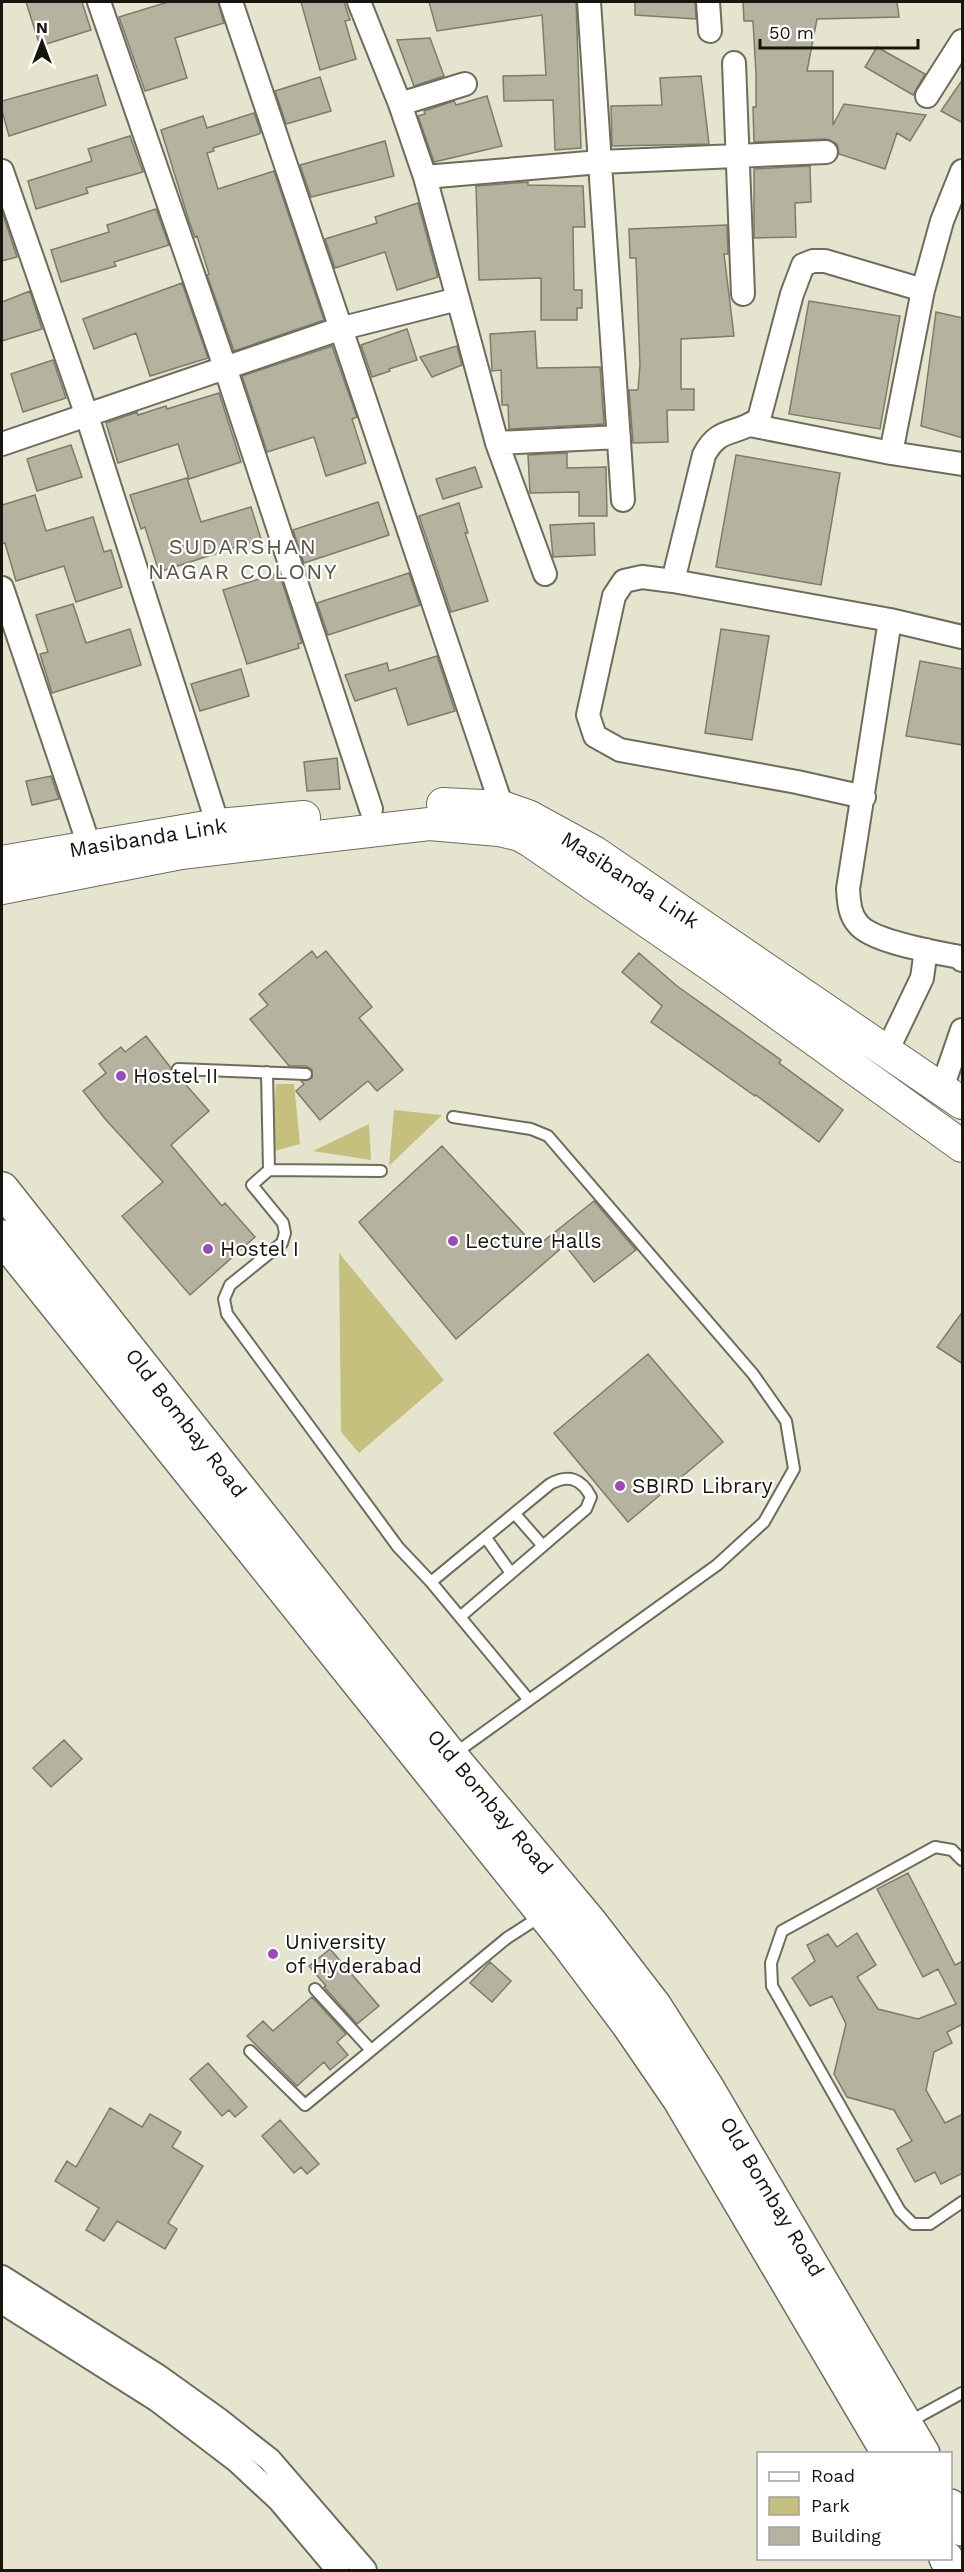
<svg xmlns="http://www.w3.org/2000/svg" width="964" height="2572" viewBox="0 0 964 2572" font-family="'Work Sans',sans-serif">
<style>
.green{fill:#c5c07d}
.building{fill:#b5b39f;stroke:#7d7c69;stroke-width:1.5}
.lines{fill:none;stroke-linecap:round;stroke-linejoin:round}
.service-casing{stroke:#6e6d5b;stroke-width:14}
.minor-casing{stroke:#6e6d5b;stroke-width:26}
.secondary-casing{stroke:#6e6d5b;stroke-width:34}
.primary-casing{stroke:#6e6d5b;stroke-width:36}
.service{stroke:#fff;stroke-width:10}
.minor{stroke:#fff;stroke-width:22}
.secondary{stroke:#fff;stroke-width:32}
.primary{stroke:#fff;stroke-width:33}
.poi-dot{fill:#9a4bbb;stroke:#fff;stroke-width:2}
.labels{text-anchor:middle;stroke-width:4.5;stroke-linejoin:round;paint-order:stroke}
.street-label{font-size:21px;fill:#16150e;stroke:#fff}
.poi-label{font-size:21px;fill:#16150e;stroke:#fff;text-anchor:start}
.neighbourhood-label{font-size:22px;letter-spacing:1.5px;fill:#575644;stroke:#fff}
</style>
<rect width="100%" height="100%" fill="#e5e4cf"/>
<path class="green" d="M276,1084h18l6,60 -29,8z
M394,1110l48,5 -53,51z
M369,1124l2,36 -58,-9z
M339,1253l105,127 -85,73 -18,-21z"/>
<path class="building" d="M26,2h56l9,28 -51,16z
M168,2h50l6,21 -49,15 12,40 -42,13 -26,-74z
M301,2h43l6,18 -5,1 11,38 -36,11z
M429,2h147l5,146 -26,2 -2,-50 -49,1 -1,-25 43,-1 -4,-60 -105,16z
M635,2h60l1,17 -61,-4z
M743,2h154l2,15 -82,2 -10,52h26v54l11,-21 82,11 -16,26 -13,-8 -12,36 -46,-15 -2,-10 -11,-5 -72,3 -1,-35h3v-33l-3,-53h-9z
M430,38l14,38 -30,10 -17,-46z
M877,47l48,27 -12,21 -48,-28z
M97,75l9,30 -97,31 -7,-25v-10z
M701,76l8,68 -97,2 -1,-40 51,-1 -2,-27z
M320,77l11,34 -45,13 -11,-33z
M963,79v44l-22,-12z
M487,96l15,50 -68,16 -16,-46 7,-2 -1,-3 30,-10 2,4z
M254,113l7,19 -2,2 -46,14 1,3 -7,2 11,36 56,-18 50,149 -90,31 -27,-76 2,-1 -12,-38 -2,1 -6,-16 -28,-91 42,-14 4,12z
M130,136l13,36 -57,16 2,5 -52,16 -8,-28 64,-20 -4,-12z
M385,141l9,35 -83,21 -11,-32z
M810,166l1,36 -16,1 1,34 -42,1v-69z
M528,182v3l55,1 2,41h-12l1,63h8v18h-5v12h-36v-42l-62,2 -3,-94z
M418,203l20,74 -41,13 -12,-38 -50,16 -10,-29 52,-16 -2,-6z
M156,209l13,36 -55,17 2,4 -55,16 -10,-32 58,-18 -2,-7z
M2,211l15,46 -15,4z
M727,225l1,29h-4l10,82 -53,3v50h13v21h-27l1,32 -35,1 -4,-53h9l2,-25 -4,-107h-6l-1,-29z
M182,283l26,75 -58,18 -14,-43 -42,16 -11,-30z
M30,291l12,38 -40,12v-39z
M809,301l91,15 -20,113 -91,-15z
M936,312l27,6v120l-42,-12z
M407,329l10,31 -28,9 1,2 -18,6 -11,-32z
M535,331l2,37 63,-1 4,57 -95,5 -1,-24h-6l-1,-35 -9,1 -2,-37z
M332,346l25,71 -5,2 14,44 -40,13 -12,-39 -47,15 -25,-76z
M457,346l5,19 -30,12 -12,-20z
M53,360l13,38 -43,14 -12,-38z
M219,393l22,69 -52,17 -11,-35 -60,19 -12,-40 31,-11 1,3 28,-9 1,3z
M71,445l11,32 -45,14 -10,-32z
M567,453v15l39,-1 1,49h-28v-24l-49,1 -2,-38z
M736,455l104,18 -19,112 -105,-18z
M475,467l7,20 -39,12 -7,-20z
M187,478l14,44 50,-15 10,32 -102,33 -14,-45 -4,2 -11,-34z
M35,495l11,36 47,-14 11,35 7,-2 11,37 -46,15 -12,-36 -48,15 -11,-38 -3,1v-39z
M378,502l11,33 -85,28 -11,-33z
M459,503l9,30h-3l23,68 -37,11 -32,-96z
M594,523l1,32 -42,2 -3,-32z
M279,573l23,70 -4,1 1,4 -52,16 -24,-74z
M409,573l11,32 -92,30 -11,-32z
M73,604l13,39 44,-14 11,36 -89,28 -12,-39 8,-2 -12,-37z
M721,629l48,7 -17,104 -47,-7z
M437,656l18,55 -47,14 -12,-37 -41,13 -10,-26 42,-12 2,8z
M920,661l43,8v76l-57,-9z
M241,669l8,27 -49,15 -9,-27z
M337,758l3,31 -33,2 -3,-29z
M51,776l8,23 -27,6 -6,-24z
M312,951l5,7 9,-7 46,56 -13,11 44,52 -26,21 -9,-10 -48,39 -24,-29 8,-7 -3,-3 11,-3v-8l-6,-4h-17l-39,-47 18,-14 -9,-11z
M639,953l38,33 104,74 -2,3 64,47 -24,32 -63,-47 -1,1 -104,-74 11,-16 -40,-34z
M146,1036l25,32 1,5 7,4 30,34 -38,34 51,61 3,-3 30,34 -65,58 -68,-79 41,-34 -57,-62 -23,-29 23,-18 -7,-9 22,-17 4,5z
M442,1146l94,101 58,-46 42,49 -42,32 -29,-37 -109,94 -97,-117z
M963,1311v53l-26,-17z
M648,1354l75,88 -95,80 -74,-89z
M64,1740l18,19 -31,28 -18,-19z
M908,1873l47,92 8,-4v63l-16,8 5,11 -18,9 -8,38 19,33 18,-9v59l-22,11 -6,-12 -20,10 -18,-33 15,-8 -18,-31 -47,-13 -13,-23 12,-50 -14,-28 -22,10 -18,-28 23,-17 -8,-16 21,-11 9,13 20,-14 19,32 -19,12 21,32 40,10 38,-15 -18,-35 -15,8 -46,-88z
M330,1949l49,57 -22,18 -33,-37 2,-1 -17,-20z
M490,1962l21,19 -19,21 -22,-19z
M312,1997l34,37 -9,8 11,13 -18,15 -6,-8 -27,24 -50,-50 16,-15 10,10z
M208,2063l39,44 -12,10 -6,-7 -7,6 -32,-37z
M110,2108l32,19 8,-13 31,18 -9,15 31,19 -35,57 9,6 -12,20 -48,-28 -13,20 -18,-11 13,-22 -44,-27 12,-20 9,6z
M280,2120l39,44 -12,10 -6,-7 -7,6 -32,-37z"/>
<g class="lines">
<defs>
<path id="service" d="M178,1069l128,5
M267,1072l2,98 -17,15 31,38 2,10 -3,10 -52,42 -6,14 3,15 171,233 33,35 98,118
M453,1117l78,12 17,7 205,238 33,47 8,48 -30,53 -47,43 -263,189
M269,1170l112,1
M515,1514l28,32
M486,1538l25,35
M431,1582l119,-98c18,-10 31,-6 41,13l-5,12 -126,108
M962,1860l-10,-10 -17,-3 -153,84 -11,32 1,23 128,225 13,13h17l32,-22
M315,1989l55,60
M250,2051l55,54 202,-167 34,-22
M907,2423l55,-30"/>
<path id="minor" d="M99,2l126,365 146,442
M231,2l275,817
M359,2l41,102 25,73 72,266 48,131
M589,2l34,498
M708,2l2,29
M734,63l9,231
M927,96l35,-55
M400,104l65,-20
M2,171l85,245 131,409
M425,177l175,-15 226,-10
M750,425l141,28 71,11
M497,443l122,-6
M2,444l337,-115 119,-30
M891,453l32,-163 19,-69 20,-50
M673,581l217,39
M2,588l88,260
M962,637l-72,-17 -42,269c1,12 1,25 10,35 14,18 77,28 101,33l3,3
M864,797l-67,-15 -177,-32 -25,-14 -7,-21 26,-119 10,-15 18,-4 31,4 31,-126c15,-29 32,-19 55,-36l33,-125 11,-29 10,-4h12l98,29
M887,1051l35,-73 4,-28
M942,1088l20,-58
M2,2277l156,99 60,43 52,41 95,110
M2,2302l155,98 80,61 42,39 59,70"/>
<path id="secondary" d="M443,804l59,3 26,9 66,36 368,251
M2,862l216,-37 86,-8
M2,888l179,-35 248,-29 70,6 21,5 12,7 186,128 244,176"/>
<path id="primary" d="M2,1189l449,567 139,166 64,83 52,81 217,368
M2,1237l566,707 60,80 52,76 209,354
M950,2506l12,23
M946,2558l6,12"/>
</defs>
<use href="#service" class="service-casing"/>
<use href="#minor" class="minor-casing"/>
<use href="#secondary" class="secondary-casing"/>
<use href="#primary" class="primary-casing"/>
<use href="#service" class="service"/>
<use href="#minor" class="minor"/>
<use href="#secondary" class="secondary"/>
<use href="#primary" class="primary"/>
</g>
<g class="poi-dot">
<circle cx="121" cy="1076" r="6"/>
<circle cx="453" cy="1241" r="6"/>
<circle cx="208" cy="1249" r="6"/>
<circle cx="620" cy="1486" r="6"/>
<circle cx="273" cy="1954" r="6"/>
</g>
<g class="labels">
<g class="street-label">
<text transform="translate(148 838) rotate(-9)" y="7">Masibanda Link</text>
<text transform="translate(630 880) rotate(33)" y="7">Masibanda Link</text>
<text transform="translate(186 1423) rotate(52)" y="7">Old Bombay Road</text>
<text transform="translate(490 1802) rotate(50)" y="7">Old Bombay Road</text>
<text transform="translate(772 2197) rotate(59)" y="7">Old Bombay Road</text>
</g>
<g class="poi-label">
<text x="133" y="1083">Hostel II</text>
<text x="465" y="1248">Lecture Halls</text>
<text x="220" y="1256">Hostel I</text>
<text x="632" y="1493">SBIRD Library</text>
<text x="285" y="1949">University<tspan x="285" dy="24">of Hyderabad</tspan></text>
</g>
<g class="neighbourhood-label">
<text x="243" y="554">SUDARSHAN<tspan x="243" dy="25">NAGAR COLONY</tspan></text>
</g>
</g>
<rect width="964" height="2572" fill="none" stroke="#16150e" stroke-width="6"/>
<rect x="757" y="2452" width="195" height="108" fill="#ffffff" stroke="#a2a19f" stroke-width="1.5"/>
<rect x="769" y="2472" width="30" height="9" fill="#ffffff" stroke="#a2a19f" stroke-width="1.5"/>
<text x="811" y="2482" font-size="18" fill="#16150e">Road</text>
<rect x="769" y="2497" width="30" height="18" fill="#c5c07d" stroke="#a2a19f" stroke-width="1.5"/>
<text x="811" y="2512" font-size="18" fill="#16150e">Park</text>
<rect x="769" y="2527" width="30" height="18" fill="#b5b39f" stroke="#a2a19f" stroke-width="1.5"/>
<text x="811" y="2542" font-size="18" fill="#16150e">Building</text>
<g transform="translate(42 42)" stroke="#ffffff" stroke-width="4.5" paint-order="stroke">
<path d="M0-4.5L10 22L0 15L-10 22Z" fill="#16150e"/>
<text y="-9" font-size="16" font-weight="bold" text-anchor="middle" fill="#16150e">N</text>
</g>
<path d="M760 39v9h158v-9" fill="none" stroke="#16150e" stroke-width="3"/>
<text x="769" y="39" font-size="18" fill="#16150e" stroke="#ffffff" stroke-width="4.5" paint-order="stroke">50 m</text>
</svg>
